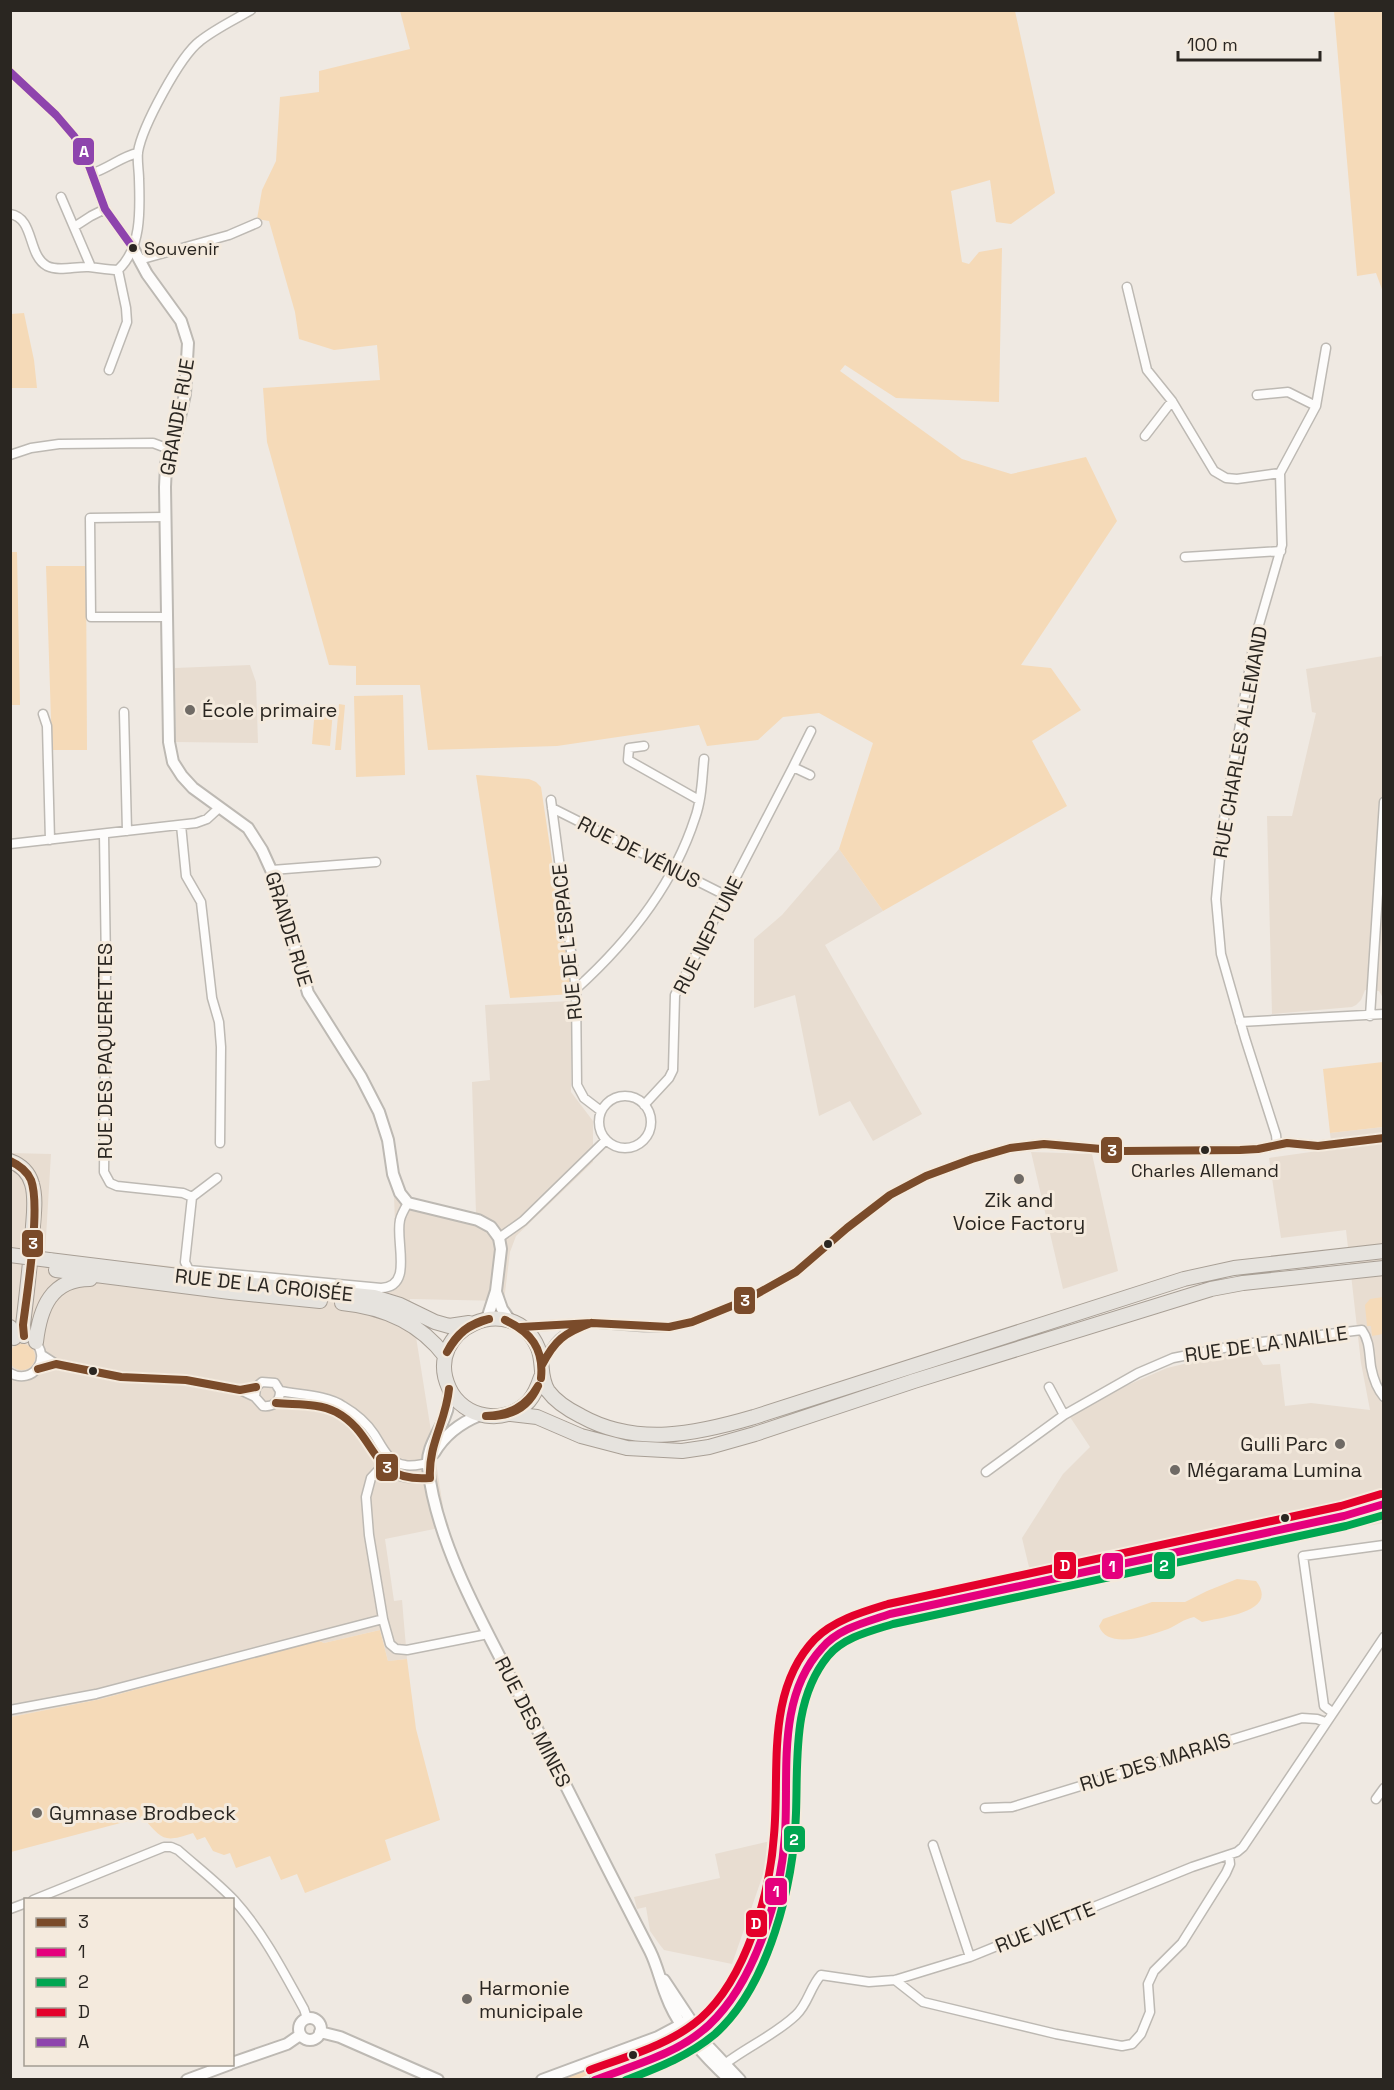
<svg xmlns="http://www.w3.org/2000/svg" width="1394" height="2090" viewBox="0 0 1394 2090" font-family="'Space Grotesk',sans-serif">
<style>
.built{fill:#e8ddd1}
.green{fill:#f5dab8}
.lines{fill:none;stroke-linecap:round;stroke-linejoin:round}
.minor-casing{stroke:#bdb9b3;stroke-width:11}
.tertiary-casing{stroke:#bdb9b3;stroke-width:14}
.primary-casing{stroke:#a89f95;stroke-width:16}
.minor{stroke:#fdfcfb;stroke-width:8}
.tertiary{stroke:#fdfcfb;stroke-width:10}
.primary{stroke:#e6e3de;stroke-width:14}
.primary-bridge-casing{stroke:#a89f95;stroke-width:16;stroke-linecap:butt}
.primary-bridge{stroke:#e6e3de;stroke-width:14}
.bus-1-casing{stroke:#f4eadd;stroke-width:12}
.bus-2-casing{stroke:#f4eadd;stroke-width:12}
.bus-3-casing{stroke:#f4eadd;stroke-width:12}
.bus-4-casing{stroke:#f4eadd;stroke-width:12}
.bus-5-casing{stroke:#f4eadd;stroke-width:12}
.bus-1{stroke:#7a4b2a;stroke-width:8}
.bus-2{stroke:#e5007d;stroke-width:8}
.bus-3{stroke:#00a651;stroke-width:8}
.bus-4{stroke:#e4002b;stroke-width:8}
.bus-5{stroke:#8e44ad;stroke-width:8}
.bus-dot{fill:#2a2621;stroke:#f4eadd;stroke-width:2}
.poi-dot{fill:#6f6a65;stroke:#f4eadd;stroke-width:2}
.labels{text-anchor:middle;stroke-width:6;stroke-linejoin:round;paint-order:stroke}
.bus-label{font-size:18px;fill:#2a2621;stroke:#f4eadd;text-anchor:start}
.street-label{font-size:20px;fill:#2a2621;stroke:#f4eadd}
.poi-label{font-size:20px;fill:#2a2621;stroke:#f4eadd;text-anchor:start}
.line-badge{stroke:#f4eadd;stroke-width:2}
.badge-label{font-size:16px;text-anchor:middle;font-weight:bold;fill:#fff}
</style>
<rect width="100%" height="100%" fill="#efe9e2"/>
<path class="built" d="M1383,656v342l-4,-7 -14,-1 -4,10 -5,5 -4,2 -80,7 -5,-198h25l24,-103 -4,-1 -6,-43z
M250,665l6,17 2,61 -82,-1 -1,-74z
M839,849l44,62 -58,34 97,169 -49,27 -23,-40 -31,15 -24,-121 -41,13v-69l28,-24z
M571,1001v91l22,29v41l-77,74 -6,16 -6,49 -94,-2 34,214 5,13 -64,13 9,62 8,-1 5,59 -19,2 -8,-31 -56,13 -7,-3 -216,59 -90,18v-564l40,1 -6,100 352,34 -3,-94 82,19 -4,-131 18,-2 -5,-75z
M1383,1127v396l-348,69 -13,-54 41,-64 27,-27 -20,-30 53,-30 44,-19 54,-13 33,-5 9,15 17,-1 5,42 26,-3 59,7 -9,-47 -15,-133 -65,8 -12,-80 63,-9 -2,-16z
M1031,1152l61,2 26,117 -55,18z
M775,1840l-43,124 -68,-14 -4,-5 -10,-14 -4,-24 -9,2 -3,-12 86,-19 -5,-24z"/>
<path class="green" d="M400,11h615l40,182 -44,31 -15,-2 -6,-42 -39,11 11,71 7,2 10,-12 23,-4 -3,154 -103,-4 -51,-33 -5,6 122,88 49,15 75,-17 31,64 -96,144 30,3 30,42 -49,31 35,65 -184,105 -44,-62 34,-106 -54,-30 -36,4 -25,23 -51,6 -8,-21 -142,21 -129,4 -8,-65h-64v-19l-27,-1 -62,-223 -4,-54 117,-8 -3,-35 -43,5 -35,-11 -4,-27 -26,-91 -12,-2 5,-29 14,-29 4,-64 39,-5v-21l91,-22z
M1334,11h49v281l-7,-19 -19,3z
M10,311l1,3 13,-1 10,47 3,28h-26z
M10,552h7l3,153h-9z
M46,566h40l1,184h-35z
M403,695l2,80 -49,2 -2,-81z
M339,704l6,1 -4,45h-6z
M315,708l18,2 -3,36 -18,-2z
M476,775l53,4 7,3 5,5 31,207 -62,4z
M1383,1062v65l-53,6 -7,-64z
M1383,1297v37l-11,2 -1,-10h-4l-2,-21 5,-6z
M9 1357a13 13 0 1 1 26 0a13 13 0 1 1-26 0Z
M1237,1579l19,2c24,31 -34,36 -54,41l-8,-5c-10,2 -17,8 -26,12 -19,7 -61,21 -69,-3l4,-7 49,-17h33l22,-11z
M380,1630l8,31 19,-2 9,70 24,91 -55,20 6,20 -86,33 -8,-19 -16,6 -11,-24 -34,12 -6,-15 -6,2 -11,-4 -8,-14 -8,3 -4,-7c-29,10 -31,7 -50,-16l-132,35v-135l90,-18 216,-59 7,3z
M624,2056l1,6 -48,17h-17z"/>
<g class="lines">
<defs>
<path id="minor" d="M10,72l46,43 18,21 10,16 21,57 28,39
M93,173c16,-5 29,-17 45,-20
M61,197l30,70
M10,214c25,4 17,41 37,52 12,6 29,0 42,1 10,1 19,3 29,3 24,-22 22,-61 21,-91 0,-8 -2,-18 -1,-27 4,-25 42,-96 62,-111 15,-12 34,-21 51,-31
M74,227l17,-11 14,-7
M139,260l90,-25 28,-12
M1127,287l20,83 25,31 42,70 12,7 11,1 43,-6
M109,370l18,-48 -1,-14 -8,-38
M1257,395l31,-3 28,14 -36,67 2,72 -28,97 -31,183 -7,74 5,55 24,84 31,97 1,10
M1316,406l10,-58
M1145,436l27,-35
M10,455l21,-7 28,-4 94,-1 16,6
M165,517l-75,1 1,99h76
M1185,557l96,-6
M124,712l3,119
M43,714l4,12 3,114
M644,746l-15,2 -1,12 71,40
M810,775l-17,-8 18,-36
M551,800l25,189 1,96 7,13 17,13
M552,808l175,88
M181,825l5,51 15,26 11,96 7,24 2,25 -1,96
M104,834l2,132 -2,206 6,11 7,3 66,7 9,4
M10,844l186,-21 11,-4 12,-11
M272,870l104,-8
M576,989c52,-47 97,-103 119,-171 7,-19 7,-40 9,-59
M1370,1016l14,-214
M1240,1022l144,-8
M599 1122a26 26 0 1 1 52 0a26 26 0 1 1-52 0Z
M644,1105l25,-27 4,-8 2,-75 118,-228
M192,1197l-7,65 4,8 192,18c33,-1 14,-46 19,-68 1,-5 5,-12 8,-17
M192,1197l25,-19
M499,1238l24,-17 83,-81
M523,1327l69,-4 52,4h25l23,-5 52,-21 52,-29 51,-44 43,-33 36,-19 46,-17 38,-11 34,-4 80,7 116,-1 18,-1 29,-6 31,3 66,-8
M42,1355l14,9 65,13 65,3 54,10 15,7 8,9c10,1 17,-4 17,-15l-5,-8 -13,-1 -6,5 -1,10
M542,1364c13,-24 18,-30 44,-39
M10,1373c23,13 43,-16 23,-33
M1049,1387l15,28
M280,1391c20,4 46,4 63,15 12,7 23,16 31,28 8,12 14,29 31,31 7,2 16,-1 23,-2
M276,1403c18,2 43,0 60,9 27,13 40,54 61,63 10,4 22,4 33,3
M986,1472l78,-57 74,-42 35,-15 71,-14 118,-14c8,11 7,24 9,37 2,10 6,22 13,30
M383,1619l7,25 6,5 11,1 81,-16
M10,1710l86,-16 287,-75 -14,-84 -3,-38 5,-19 13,-14
M1332,1712l-8,-6 -21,-150 81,-11
M1376,1799l8,-11
M985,1808l27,-1 290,-89 15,1 8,3
M933,1845l37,112
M33,1900l131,-53h7l7,3c18,16 39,32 56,50 29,32 49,71 70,109l3,9
M10,1909l16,-6
M895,1980l28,22 133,32 66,12 10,-2 9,-10 9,-22 -2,-28 6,-13 28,-28 44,-70 4,-9 -1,-9
M721,2067c23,-19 53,-31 75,-52 12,-11 14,-28 25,-40l48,7 26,-2 75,-23 222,-90 45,-15 6,-5 141,-210
M594,2080c39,-15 83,-26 115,-55 42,-37 73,-134 76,-190 4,-62 -8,-138 36,-187 17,-19 46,-26 69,-34l454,-98 40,-12"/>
<path id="tertiary" d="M133,248l14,26 34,47 7,22 -3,51 -9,41 -7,14 -3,16 -1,22 4,255 4,20 9,14 11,12 55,40 14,22 15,33 31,110 53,84 18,35 9,28 5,34 7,19 8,10 70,17 13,7 8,11 2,11 -5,42 -9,28
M496,1292l6,17 9,13
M449,1389c0,10 0,18 -4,27 -6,17 -19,32 -17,51 9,81 61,168 98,240 41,81 82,163 124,244 7,14 10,29 16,44 12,33 38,61 64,85
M434,1453c11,-19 26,-30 46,-38
M664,1980l43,65 33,35
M299 2029a11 11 0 1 1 22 0a11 11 0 1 1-22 0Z
M320,2032l20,5 98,43
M232,2063l55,-19 13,-9
M187,2080l43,-16
M542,2080l116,-43 32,-17"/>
<path id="primary" d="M10,1161c11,4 19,12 22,23 4,13 2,29 1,42 -2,33 -6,66 -10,99l1,11
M49,1260l195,24 130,13 26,8 35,17 14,4 20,-3
M56,1270l174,22 90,9
M342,1303c41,4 78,20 103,53
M10,1327l4,11
M36,1342c4,-34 15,-63 54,-63
M541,1377c-3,9 -6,17 -12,24 -23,25 -66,18 -80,-13 -27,-59 64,-100 89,-40 6,15 1,29 10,43 8,11 21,19 33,25 56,31 115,18 173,1l430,-138 50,-11 150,-17
M511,1414l26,3 44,19 46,12 55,3 27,-4 46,-13 159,-53 297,-92 32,-6 141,-15"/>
</defs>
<use href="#minor" class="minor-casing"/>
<use href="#tertiary" class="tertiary-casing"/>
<use href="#primary" class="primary-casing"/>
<use href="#minor" class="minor"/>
<use href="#tertiary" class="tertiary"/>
<use href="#primary" class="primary"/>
<defs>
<path id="primary-bridge" d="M10,1255l39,5"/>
</defs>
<use href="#primary-bridge" class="primary-bridge-casing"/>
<use href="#primary-bridge" class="primary-bridge"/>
<defs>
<path id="bus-1" d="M10,1161c9,4 17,10 21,19 10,26 -4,114 -8,145l1,11
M505,1320c26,12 39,29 36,58
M521,1327l71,-4 77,4 23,-5 52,-21 52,-29 51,-44 43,-33 36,-19 46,-17 38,-11 34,-4 80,7 116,-1 18,-1 29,-6 31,3 66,-8
M447,1352c9,-18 22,-29 42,-33
M447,1352c12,-20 20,-26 42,-33
M542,1365c13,-25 22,-32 49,-42
M38,1369l18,-5 65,13 65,3 54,10 16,-3
M276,1403c20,2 42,0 60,9 43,23 32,71 94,66 -2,-33 16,-57 19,-89
M486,1416c23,1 42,-7 52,-30
M486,1416c23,-1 40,-9 52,-30"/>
<path id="bus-2" d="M595,2080c39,-15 83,-26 114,-55 46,-43 72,-129 76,-190 4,-62 -9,-137 37,-187 17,-20 45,-26 68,-34l454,-98 40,-12"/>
<path id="bus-3" d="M626,2080c31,-12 63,-24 89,-46 54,-48 79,-151 81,-221 2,-53 -4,-113 32,-157 16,-19 43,-25 65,-32l453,-98 38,-11"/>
<path id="bus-4" d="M590,2070c38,-14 80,-25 111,-52 45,-40 69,-124 73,-183 6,-64 -9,-144 41,-196 19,-19 47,-27 73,-35l453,-98 40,-12"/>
<path id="bus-5" d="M10,72l46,43 18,21 10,16 21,57 28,39"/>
</defs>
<use href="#bus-1" class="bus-1-casing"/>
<use href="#bus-2" class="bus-2-casing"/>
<use href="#bus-3" class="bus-3-casing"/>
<use href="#bus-4" class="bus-4-casing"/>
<use href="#bus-5" class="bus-5-casing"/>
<use href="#bus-1" class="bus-1"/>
<use href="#bus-2" class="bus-2"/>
<use href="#bus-3" class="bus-3"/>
<use href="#bus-4" class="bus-4"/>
<use href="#bus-5" class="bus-5"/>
</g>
<g class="bus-dot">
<circle cx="133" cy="248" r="5"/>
<circle cx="1205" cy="1150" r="5"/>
<circle cx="828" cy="1244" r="5"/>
<circle cx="93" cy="1371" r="5"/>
<circle cx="1285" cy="1518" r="5"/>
<circle cx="633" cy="2055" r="5"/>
</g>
<g class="poi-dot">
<circle cx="190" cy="710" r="6"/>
<circle cx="1019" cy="1179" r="6"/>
<circle cx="1340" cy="1444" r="6"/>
<circle cx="1175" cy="1470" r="6"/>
<circle cx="37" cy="1813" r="6"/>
<circle cx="467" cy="1999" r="6"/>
</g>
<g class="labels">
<g class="bus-label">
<text x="144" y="255">Souvenir</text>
<text x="1205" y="1177" text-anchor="middle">Charles Allemand</text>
</g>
<g class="street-label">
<text transform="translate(177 417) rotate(-80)" y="7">GRANDE RUE</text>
<text transform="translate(1240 742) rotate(-80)" y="7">RUE CHARLES ALLEMAND</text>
<text transform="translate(639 852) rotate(27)" y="7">RUE DE VÉNUS</text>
<text transform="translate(289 929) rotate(73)" y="7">GRANDE RUE</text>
<text transform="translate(708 935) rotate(-63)" y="7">RUE NEPTUNE</text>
<text transform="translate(567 942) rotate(-96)" y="7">RUE DE L'ESPACE</text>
<text transform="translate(105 1051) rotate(-90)" y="7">RUE DES PAQUERETTES</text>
<text transform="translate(264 1285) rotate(6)" y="7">RUE DE LA CROISÉE</text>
<text transform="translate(1266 1344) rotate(-8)" y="7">RUE DE LA NAILLE</text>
<text transform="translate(533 1722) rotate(63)" y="7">RUE DES MINES</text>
<text transform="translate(1155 1762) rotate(-17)" y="7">RUE DES MARAIS</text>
<text transform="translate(1045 1927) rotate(-22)" y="7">RUE VIETTE</text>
</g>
<g class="poi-label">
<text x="202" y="717">École primaire</text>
<text x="1019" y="1207" text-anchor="middle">Zik and<tspan x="1019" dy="23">Voice Factory</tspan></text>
<text x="1328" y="1451" text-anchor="end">Gulli Parc</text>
<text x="1187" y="1477">Mégarama Lumina</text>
<text x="49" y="1820">Gymnase Brodbeck</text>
<text x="479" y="1995">Harmonie<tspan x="479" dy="23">municipale</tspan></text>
</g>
</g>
<g class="line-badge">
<rect x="72" y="137" width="23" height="29" rx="6" fill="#8e44ad"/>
<rect x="1100" y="1136" width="23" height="28" rx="6" fill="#7a4b2a"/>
<rect x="21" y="1229" width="23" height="29" rx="6" fill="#7a4b2a"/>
<rect x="733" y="1286" width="23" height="29" rx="6" fill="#7a4b2a"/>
<rect x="375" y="1453" width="24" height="29" rx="6" fill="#7a4b2a"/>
<rect x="1153" y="1551" width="23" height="29" rx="6" fill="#00a651"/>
<rect x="1053" y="1551" width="24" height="29" rx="6" fill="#e4002b"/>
<rect x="1101" y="1552" width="23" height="28" rx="6" fill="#e5007d"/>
<rect x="783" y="1825" width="23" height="28" rx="6" fill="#00a651"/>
<rect x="764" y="1877" width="24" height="29" rx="6" fill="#e5007d"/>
<rect x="745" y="1909" width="23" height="29" rx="6" fill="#e4002b"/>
</g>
<g class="badge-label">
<text x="84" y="157">A</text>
<text x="1112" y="1156">3</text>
<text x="33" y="1249">3</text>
<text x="745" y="1306">3</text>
<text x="387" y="1473">3</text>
<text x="1164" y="1571">2</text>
<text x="1065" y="1571">D</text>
<text x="1112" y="1572">1</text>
<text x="794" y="1845">2</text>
<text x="776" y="1897">1</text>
<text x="756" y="1929">D</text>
</g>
<rect width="1394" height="2090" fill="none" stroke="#2a2621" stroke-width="24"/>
<rect x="24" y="1898" width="210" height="168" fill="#f4eadd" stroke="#a39c92" stroke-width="1.5"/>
<rect x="36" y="1918" width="30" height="9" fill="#7a4b2a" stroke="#a39c92" stroke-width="1.5"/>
<text x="78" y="1928" font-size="18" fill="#2a2621">3</text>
<rect x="36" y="1948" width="30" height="9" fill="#e5007d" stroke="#a39c92" stroke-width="1.5"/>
<text x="78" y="1958" font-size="18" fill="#2a2621">1</text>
<rect x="36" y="1978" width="30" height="9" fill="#00a651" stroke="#a39c92" stroke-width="1.5"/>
<text x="78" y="1988" font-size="18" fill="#2a2621">2</text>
<rect x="36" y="2008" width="30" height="9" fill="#e4002b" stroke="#a39c92" stroke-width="1.5"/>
<text x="78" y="2018" font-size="18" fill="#2a2621">D</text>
<rect x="36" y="2038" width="30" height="9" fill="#8e44ad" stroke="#a39c92" stroke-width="1.5"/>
<text x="78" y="2048" font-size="18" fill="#2a2621">A</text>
<path d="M1178 51v9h142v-9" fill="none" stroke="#2a2621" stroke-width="3"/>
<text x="1187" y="51" font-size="18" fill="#2a2621" stroke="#f4eadd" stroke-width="4.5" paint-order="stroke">100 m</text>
</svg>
